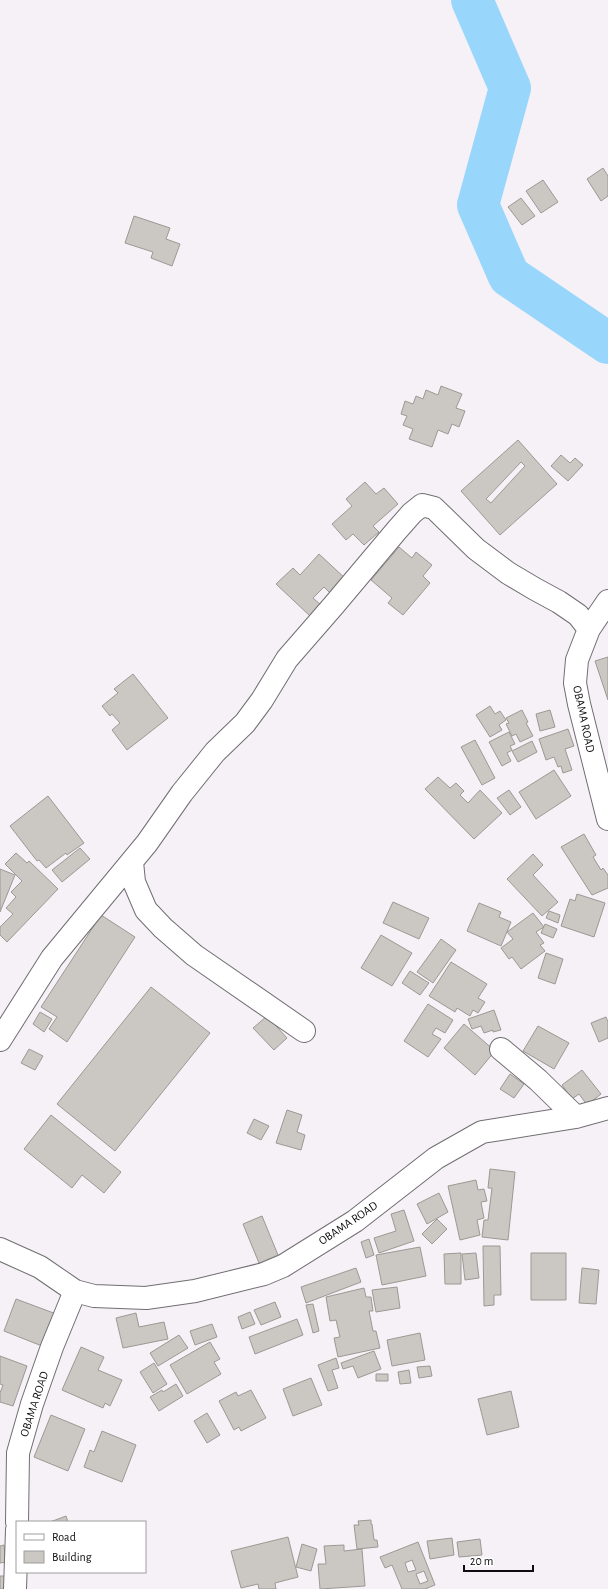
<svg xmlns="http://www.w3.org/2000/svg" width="608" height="1589" viewBox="0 0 608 1589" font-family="'Alegreya Sans',sans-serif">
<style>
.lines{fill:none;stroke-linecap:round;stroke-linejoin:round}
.river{stroke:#99d6fc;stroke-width:42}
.building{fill:#cbc7c2;stroke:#9c9994;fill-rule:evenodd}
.minor-casing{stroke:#716e72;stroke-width:24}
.minor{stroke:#fff;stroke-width:22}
.labels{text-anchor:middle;stroke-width:3;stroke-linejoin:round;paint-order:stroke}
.street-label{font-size:12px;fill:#0f0d0f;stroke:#fff}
</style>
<rect width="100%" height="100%" fill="#f5f1f6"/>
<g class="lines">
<path class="river" d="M472,0l38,88 -32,117 31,71 99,67"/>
</g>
<path class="building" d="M603,168l5,8v20l-7,5 -14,-22z
M543,180l15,22 -17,11 -15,-22z
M521,198l14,18 -13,9 -14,-18z
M134,216l36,12 -4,11 14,5 -8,22 -21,-8 2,-6 -28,-9z
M441,386l21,8 -6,14 9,3 -6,16 -7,-3 -4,10 -10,-4 -6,17 -23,-8 4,-10 -10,-4 4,-9 -6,-2 4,-13 8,3 3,-8 7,3 3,-9 12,5z
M518,440l39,44 -57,51 -39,-44zM521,462l4,4 -34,37 -5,-4z
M561,455l9,8 5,-5 8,7 -15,16 -17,-15z
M365,482l11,12 8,-6 14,16 -25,22 6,6 -15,13 -11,-11 -7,6 -14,-16 20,-18 -6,-7z
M399,547l13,11 4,-6 16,13 -9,11 7,7 -27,32 -15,-12 4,-5 -21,-18z
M319,554l28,26 -15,15 -8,-8 -11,11 8,7 -11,11 -34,-32 17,-16 7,7z
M608,657v43l-13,-39z
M133,674l35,44 -41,32 -15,-20 8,-7 -8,-9 -2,2 -8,-10 16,-13 -4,-4z
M490,706l5,8 5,-3 6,9 -7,5 3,5 -12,7 -14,-22z
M522,710l6,12 -2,1 7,13 -13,6 -4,-8 -4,2 -6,-12 3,-1 -3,-5z
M550,710l5,17 -15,4 -4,-17z
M568,729l6,17 -9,3 7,21 -9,3 -2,-7 -3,1 -4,-10 -8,3 -7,-21z
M509,732l6,12 -5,2 2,4 -5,3 4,8 -9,5 -13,-24z
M475,740l20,38 -13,7 -21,-38z
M532,741l5,11 -19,10 -6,-11z
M554,770l17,26 -35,23 -17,-27z
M438,777l12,11 6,-5 8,8 -4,4 8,8 12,-13 22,23 -28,26 -49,-50z
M509,790l12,17 -11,8 -13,-17z
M48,796l36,47 -17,12 -1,-2 -20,15 -7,-8 -2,1 -27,-35z
M584,834l12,21 -3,2 8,13 2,-2 5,7v13l-16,7 -31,-48z
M80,848l10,11 -28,23 -10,-12z
M16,853l11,10 2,-2 29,28 -51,53 -7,-7v-8l13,-13 -7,-6 10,-11 -5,-5 11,-11 -17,-17z
M533,854l10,11 -10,10 25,27 -16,14 -35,-37z
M0,869l15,6 -15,37z
M577,894l28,9 -11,34 -33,-11 9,-27 5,2z
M393,902l36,16 -10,21 -36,-16z
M479,903l22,9 -2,5 12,5 -10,24 -34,-15z
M549,911l11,4 -2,8 -12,-5z
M533,913l11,14 -8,5 8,11 -4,2 5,6 -24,18 -9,-12 -3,2 -8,-11 12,-9 -6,-7z
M101,915l34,22 -68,105 -18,-13 8,-12 -16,-10z
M545,924l12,5 -4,9 -12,-5z
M381,935l31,18 -20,33 -31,-18z
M441,939l15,11 -23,33 -16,-11z
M546,953l17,6 -8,25 -17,-6z
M451,962l36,22 -9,14 7,4 -7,11 -5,-3 -3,6 -13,-8 -2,4 -26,-16z
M410,971l19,12 -9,12 -18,-12z
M151,987l59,46 -95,118 -58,-47z
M428,1004l25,16 -8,13 -9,-5 -4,6 9,5 -13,18 -24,-16z
M494,1010l7,20 -8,2v-2l-9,3 -3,-7 -9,3 -4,-10z
M40,1012l12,7 -8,13 -11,-8z
M267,1016l20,22 -13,12 -21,-22z
M606,1017l2,5v16l-9,4 -8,-19z
M464,1024l31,27 -20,24 -31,-27z
M538,1026l31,17 -15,26 -31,-18z
M29,1049l14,7 -8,14 -14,-7z
M582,1070l19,24 -14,11 -8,-11 -7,5 -10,-14z
M510,1074l14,10 -10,14 -14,-9z
M287,1110l15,5 -5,17 8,3 -4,15 -25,-7z
M51,1115l70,57 -17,21 -22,-18 -10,13 -48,-39z
M254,1119l15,7 -8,14 -14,-7z
M490,1169l25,3 -7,68 -26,-3 2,-17h4l4,-32h-4z
M476,1180l2,10 6,-1 3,12 -6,1 3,16 -7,2 3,15 -20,5 -12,-54z
M439,1193l9,19 -21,12 -10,-20z
M404,1210l10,31 -35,12 -5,-15 22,-7 -5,-17z
M262,1216l16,39 -19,8 -16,-39z
M437,1219l10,10 -15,15 -10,-10z
M369,1239l5,16 -8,3 -5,-16z
M483,1246h17l1,49h-7v10l-10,1z
M420,1247l6,29 -44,9 -6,-30z
M461,1253v31h-16l-1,-30z
M476,1253l3,25 -14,2 -3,-26z
M531,1253h35v47h-35z
M356,1268l5,14 -55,21 -5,-16z
M582,1268l17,2 -3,34 -17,-1z
M397,1287l3,21 -24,4 -4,-22z
M364,1288l2,9h5l2,14h-4l4,20h3l4,17 -42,9 -4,-19 6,-1 -4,-17 -6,1 -4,-24z
M16,1299l43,16 -12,33 -43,-17z
M275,1302l6,15 -20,8 -7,-15z
M313,1304l6,27 -6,2 -7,-28z
M250,1312l5,12 -13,5 -4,-12z
M136,1313l3,14 25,-5 4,17 -45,9 -7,-30z
M297,1319l6,16 -48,19 -6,-17z
M212,1324l5,13 -22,8 -5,-14z
M420,1333l5,27 -33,6 -5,-26z
M179,1335l9,13 -30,18 -8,-13z
M210,1342l10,17 -6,3 7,12 -34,20 -17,-29z
M81,1347l23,10 -6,13 24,10 -12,26 -5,-3 -2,5 -41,-18z
M374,1351l7,18 -23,9 -5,-12 -10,3 -2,-6z
M0,1356l27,10 -14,40 -13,-4v-9l3,-8 -3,-1z
M336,1358l3,10 -7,2 6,18 -10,3 -10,-26z
M154,1363l13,21 -14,9 -13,-21z
M430,1366l2,10 -13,2 -2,-11z
M409,1370l2,13 -11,1 -2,-12z
M376,1374h12v7h-12z
M311,1378l11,27 -29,11 -10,-27z
M176,1384l7,12 -24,15 -9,-14 12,-7 1,2z
M251,1390l15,28 -25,13 -2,-4 -5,3 -15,-29 17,-9 2,4z
M511,1391l8,36 -32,8 -9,-36z
M207,1413l13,22 -13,8 -13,-22z
M51,1415l34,14 -17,42 -34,-14z
M102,1431l34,14 -14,37 -38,-15 6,-17 4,2z
M66,1516l2,6h-18z
M371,1520v4h1l2,16h3l1,7 -21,2 -3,-24h5l-1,-4z
M288,1537l10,40 -23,6 1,6h-17l-1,-5 -17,4 -10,-37z
M452,1538l2,17 -24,4 -3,-18z
M480,1539l2,16 -23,2 -2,-15z
M418,1542l17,43 -10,4h-23l-10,-24 -7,3 -5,-11zM412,1560l4,10 -8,2 -3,-9zM424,1571l4,10 -8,3 -4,-10z
M302,1544l15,5 -6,22 -15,-4z
M4,1545l2,17 -6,1v-17z
M344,1545v6l18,-2 3,37 -45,3 -2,-25h8l-2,-18z
M0,1576h7v13h-7z"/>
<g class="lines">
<defs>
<path id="minor" d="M608,601l-19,28 -12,31 -2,23 4,21 29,115
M132,862l2,20 12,28 17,18 31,27 110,76
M0,1040l52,-82 95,-115 35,-50 33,-41 30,-29 17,-23 25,-41 47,-54 63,-75 15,-17 10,-8 12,3 42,41 32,24 27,16 24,13 19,13 11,14
M501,1049l37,31 38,37
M0,1249l40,18 35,24 19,5 52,2 49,-7 69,-17 19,-8 72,-45 81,-63 46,-26 94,-15 32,-9
M17,1522l1,-69 14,-49 20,-57 23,-56
M15,1589l2,-59"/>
</defs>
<use href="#minor" class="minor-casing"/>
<use href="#minor" class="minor"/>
</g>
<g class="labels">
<g class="street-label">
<text transform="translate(584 719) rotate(78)" y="4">OBAMA ROAD</text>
<text transform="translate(348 1223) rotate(-34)" y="4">OBAMA ROAD</text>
<text transform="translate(34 1404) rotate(-72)" y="4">OBAMA ROAD</text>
</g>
</g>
<rect x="16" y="1521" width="130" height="52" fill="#ffffff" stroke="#9f9e9f"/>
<rect x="24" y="1534" width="20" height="6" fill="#ffffff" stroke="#9f9e9f"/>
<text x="52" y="1541" font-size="12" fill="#0f0d0f">Road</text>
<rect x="24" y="1551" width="20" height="12" fill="#cbc7c2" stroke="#9f9e9f"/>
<text x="52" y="1561" font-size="12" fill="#0f0d0f">Building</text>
<path d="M464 1565v6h69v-6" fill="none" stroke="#0f0d0f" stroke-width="2"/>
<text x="470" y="1565" font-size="12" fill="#0f0d0f" stroke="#ffffff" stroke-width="3" paint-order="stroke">20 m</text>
</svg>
